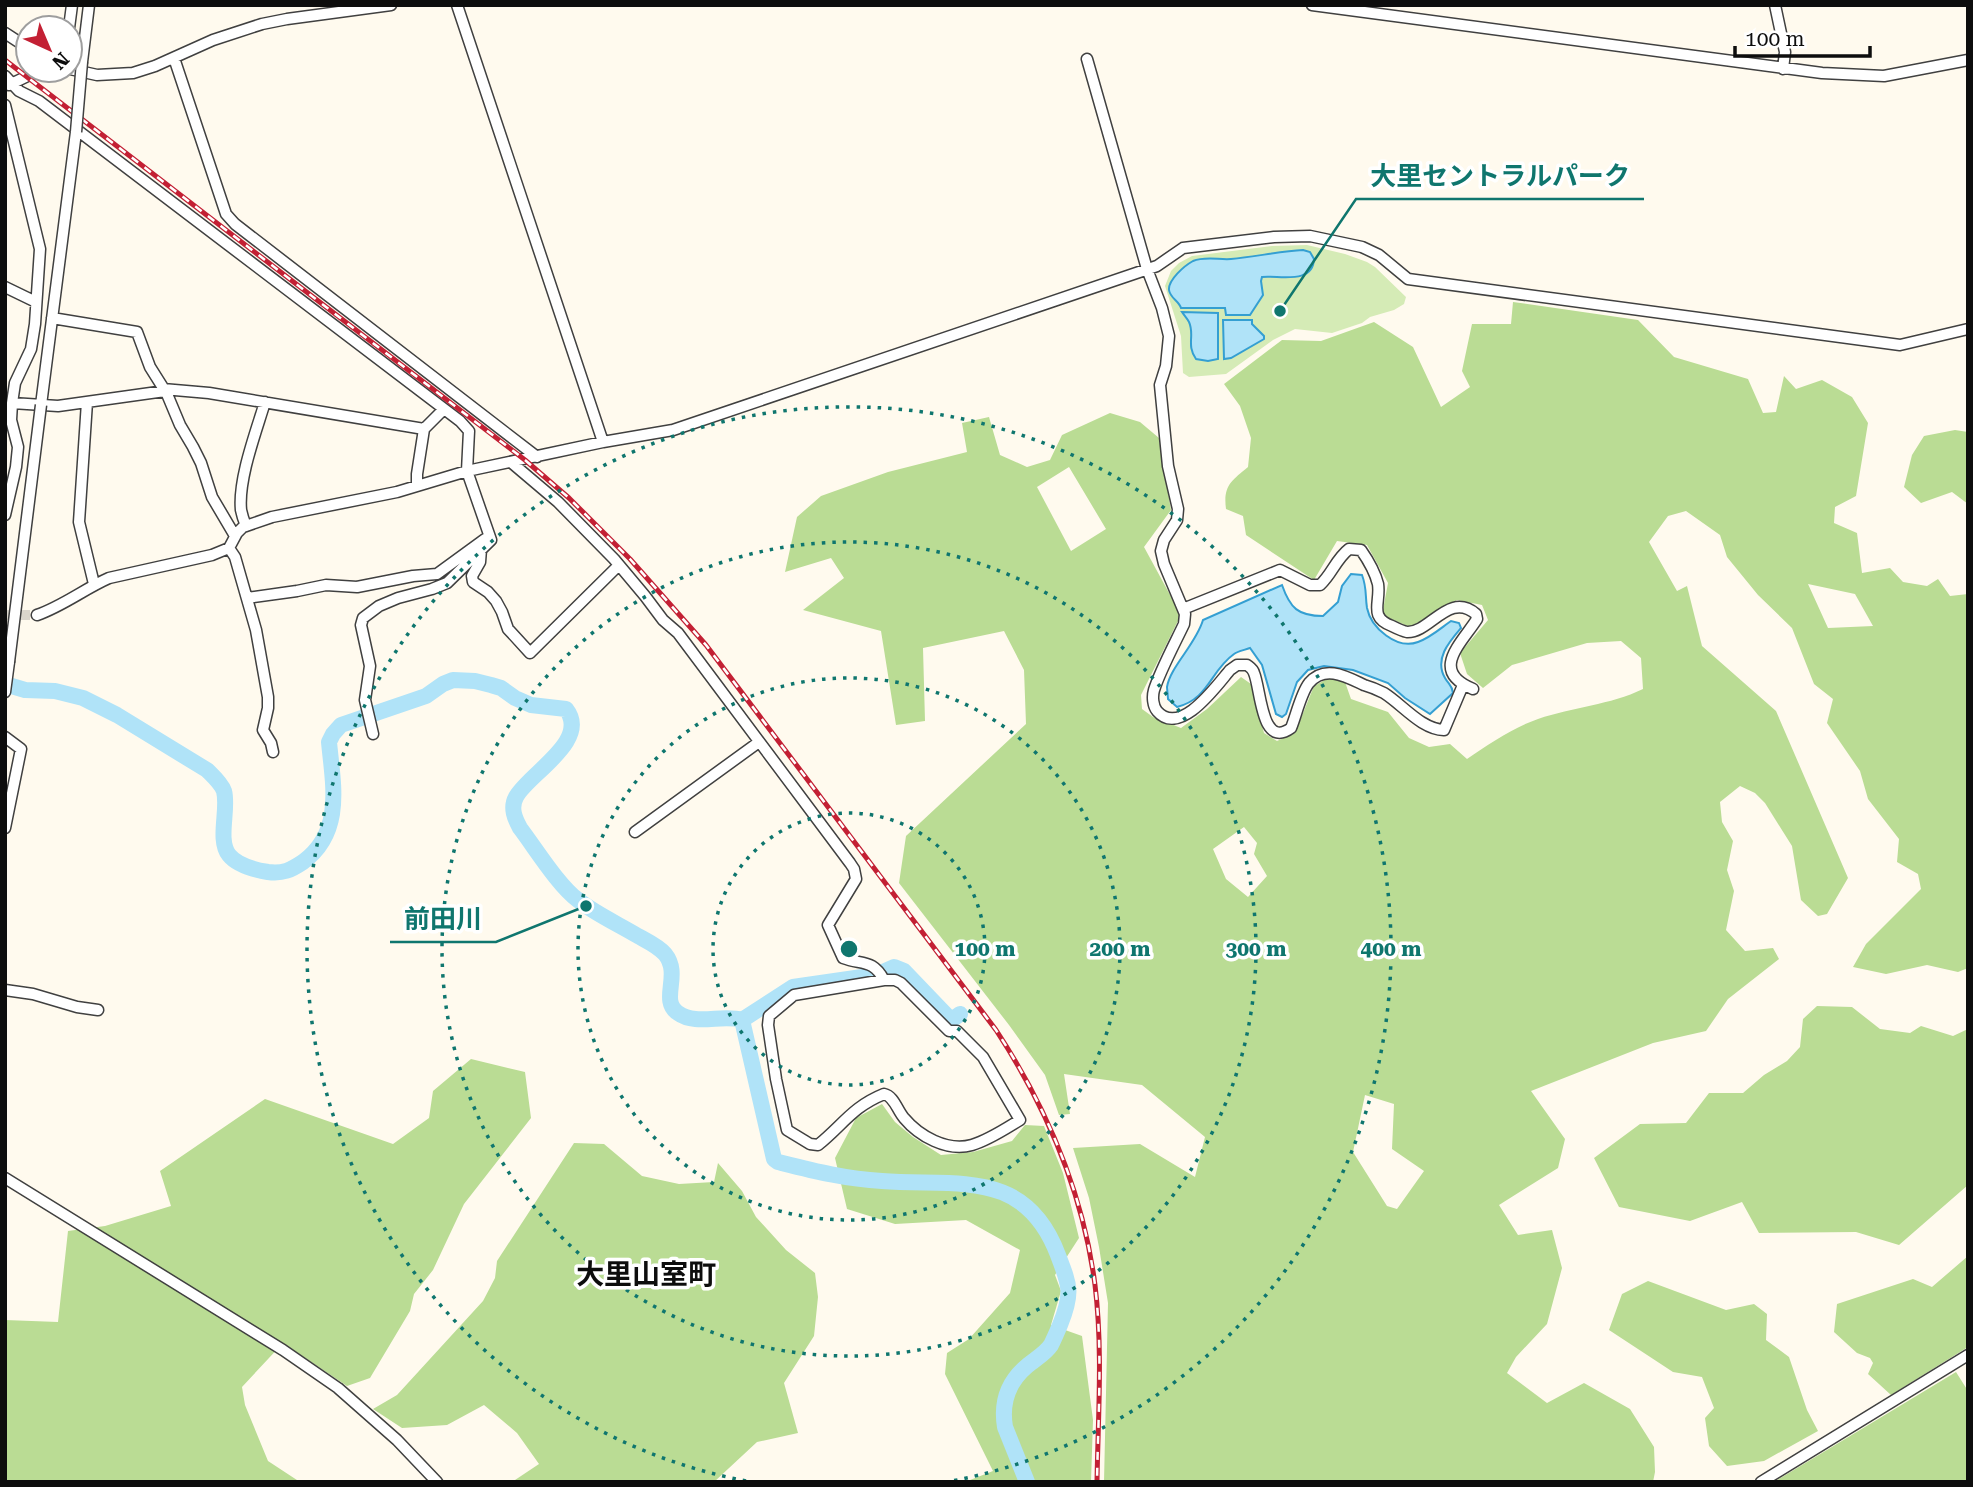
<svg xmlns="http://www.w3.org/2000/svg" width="1973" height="1487" viewBox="0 0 1973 1487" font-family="'Roboto Serif','Noto Sans JP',serif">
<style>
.green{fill:#d5ebb6}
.forest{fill:#badc94;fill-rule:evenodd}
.water{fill:#b0e3f8;stroke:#349fd2;stroke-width:2}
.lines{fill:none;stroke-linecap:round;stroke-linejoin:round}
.river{stroke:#b0e3f8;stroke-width:16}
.minor-tunnel{stroke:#dbd6cc;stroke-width:10;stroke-dasharray:10 5;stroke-linecap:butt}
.minor-casing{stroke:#404040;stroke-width:13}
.minor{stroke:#fff;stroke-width:10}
.rail-casing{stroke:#c32034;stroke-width:5}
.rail{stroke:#fff;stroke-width:2.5;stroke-dasharray:8;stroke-linecap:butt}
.minor-bridge-casing{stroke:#404040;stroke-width:13;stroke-linecap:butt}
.minor-bridge{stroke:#fff;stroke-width:10}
.ring{fill:none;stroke:#0f766e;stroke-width:3.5;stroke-dasharray:3.5 7}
.labels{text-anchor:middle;stroke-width:7;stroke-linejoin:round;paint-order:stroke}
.quarter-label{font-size:28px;font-weight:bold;fill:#0d0d0d;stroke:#fff}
.centre{fill:#0f766e;stroke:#fff;stroke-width:3.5}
.ring-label{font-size:21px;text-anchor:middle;font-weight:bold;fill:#0f766e;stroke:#fff;stroke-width:7;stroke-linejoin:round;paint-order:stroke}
.leader{fill:none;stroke:#0f766e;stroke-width:2.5}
.callout-dot{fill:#0f766e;stroke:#fff;stroke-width:2.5}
.callout-label{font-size:26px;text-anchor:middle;font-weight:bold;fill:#0f766e;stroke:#fff;stroke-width:7;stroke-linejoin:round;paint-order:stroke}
</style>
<rect width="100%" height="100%" fill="#fffaee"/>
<path class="green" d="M1307,245l38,9 22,8 8,5 31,30 -2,7 -10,6 -24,7 -8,6 -30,10 -37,-4 -22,11 -47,34 -37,3 -6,-4 -2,-37 -16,-50 6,-15 8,-8 13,-7 80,-10z"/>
<path class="forest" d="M1513,302l125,18 36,37 74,22 15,34 13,-1 8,-36 12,13 26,-9 30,17 16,26 -12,73 -21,11 -1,16 23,10 5,40 28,-5 13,14 24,4 11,-7 12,17 18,-2v374l-10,4 -31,-7 -41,9 -33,-7 13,-23 55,-55 -3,-15 -21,-12 2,-23 -31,-40 -8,-28 -33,-48 6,-24 -19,-15 -22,-56 -34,-33 -31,-38 -7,-22 -34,-24 -18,5 -19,26 28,49 10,-5 15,60 74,65 72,167 -21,36 -9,2 -17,-16 -9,-54 -27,-43 -10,-10 -15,-7 -20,16 2,20 11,19 -6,29 7,21 -8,39 19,21 28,-3 6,11 -51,40 -22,32 -53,12 -122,48 34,48 -7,29 -59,37 19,30 34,-5 10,38 -15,56 -31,33 -9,16 40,30 37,-20 46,26 24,38 1,25 -2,10h-549l4,-179 -9,-56 -10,-49 -16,-50 67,-4 55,33 10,-40 -63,-52 -78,-11 6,40 -11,1 -14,-40 -36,-50 -110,-142 7,-47 120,-112 -2,-54 -20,-39 -81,17 2,73 -29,4 -15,-94 -78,-21 41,-32 -13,-20 -46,14 12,-55 24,-21 67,-24 79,-20 -5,-29 27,-6 11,38 27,12 23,-7 12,-25 48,-22 30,9 19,16 12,72 -27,37 37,68 -40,80 1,14 11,8 28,11 26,-19 34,-32 10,7 13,49 13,8 18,-8 19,-47 14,-8 17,4 6,17 37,13 21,26 20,9 21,-3 17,15c22,-15 45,-31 71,-40 35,-12 72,-14 105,-30l-2,-31 -20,-17 -34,2 -75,22 -29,23 -16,-14 -7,-21 28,-33 -6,-15 -25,-5 -47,27 -28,-12 6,-32 -21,-38 -30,-4 -23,39 -68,-45 -3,-19 -17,-7c-3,-23 5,-28 22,-42l3,-29 -11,-32 -16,-22 58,-44 39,1 53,-19 39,25 28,60 29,-20 -8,-16 10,-47h39zM1069,467l37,62 -35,22 -34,-64zM1808,584l47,10 18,32 -45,2zM1244,827l13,16 -3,11 13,22 -19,21 -22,-18 -13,-30zM1365,1095l29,9 -2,45 32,22 -27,38 -10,-3 -34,-54z
M1955,430l13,2v72l-16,-12 -31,11 -17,-16 8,-32 12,-19z
M1817,1006l35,1 28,22 30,4 11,-7 32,10 15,-7v156l-69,60 -43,-13 -97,1 -17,-31 -52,19 -71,-14 -25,-49 46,-34 46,-1 23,-30h34l21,-18 23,-14 13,-14 3,-28z
M471,1059l54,13 6,46 -67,86 -31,66 -19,24 -4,17 -40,67 -23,8 -64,-43 -41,44 3,18 23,56 32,21h-295v-162l53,2 10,-91 37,-5 66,-20 -11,-35 105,-72 128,45 36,-26 4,-27z
M882,1104l13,18 18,15 28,18 32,-3 39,-11 13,-16 19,1 19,47 16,65 -24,37 6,16 -10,34 31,11 11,84 -2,62h-126l28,-11 -48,-97 2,-21 22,-14 41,-46 10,-43 -54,-30 -71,4 -48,-15 -12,-51 21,-40z
M574,1143l30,1 38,32 37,8 35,-2 4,-19 24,28 14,26 30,33 29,23 3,24 -4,39 -30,47 14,50 -41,9 -43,40h-202l27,-18 -22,-31 -33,-28 -37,20 -45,3 -29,-19 24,-14 86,-94 12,-23 2,-17z
M1968,1256v91l-77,48 -23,-21 5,-11 -3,-5 -13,-5 -23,-21 3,-28 76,-25 19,8z
M1648,1281l78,29 28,-6 13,10 -1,26 23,17 18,53 11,21 -54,30 -37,5 -18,-20 -4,-28 9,-10 -12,-31 -29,-5 -64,-42 13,-36z
M1956,1372l12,19v91h-194z"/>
<path class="water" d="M1303,250l7,2 4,7c-1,26 -35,16 -52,18l-1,4 2,14 -13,20h-24l-1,-7h-44c-2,-7 -11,-10 -12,-18 -1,-10 15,-24 24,-29 12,-5 26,-1 38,-2 25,-2 48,-8 72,-9z
M1182,312l36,1v46l-10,2 -12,-2c-10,-14 -1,-24 -7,-37 -2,-4 -5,-7 -7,-10z
M1252,320v4l12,12v3l-33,19 -7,1 -1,-39z
M1351,574l11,1c5,13 3,20 5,33 4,20 30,42 51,34 12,-4 23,-14 33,-21l8,2 2,5c-12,14 -27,31 -16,50 4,7 7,7 8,15l-23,21 -25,-16 -17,-15 -35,-13 -29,-4 -16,4 -11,12 -11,32 -4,3 -6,-3 -14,-49 -12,-17c-5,2 -12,3 -16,6 -24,17 -25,45 -57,53l-9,-8c0,-1 -1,-11 -1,-12 3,-20 29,-43 36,-67l79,-35c8,23 16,31 41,31l15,-14 4,-16z"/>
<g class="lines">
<path class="river" d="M5,684l20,6 30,1 28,7 34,17 90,55c6,6 14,13 17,21 5,18 -7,49 5,64 8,10 27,15 39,17 15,2 23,-2 35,-10 41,-30 30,-77 26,-120l4,-8 8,-9 85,-29 17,-12 10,-4 22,1 16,4 10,3 14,10 16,7 35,4c25,32 -38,65 -50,88 -6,11 -1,22 4,31 16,21 38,57 58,72 18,14 40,24 60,36 9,5 20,10 27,18 17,21 -6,46 13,59 18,13 44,1 64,7l32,139 4,3c36,9 67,17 104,19 74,6 143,-14 176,74 12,31 15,38 2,70 -3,7 -6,14 -9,20 -6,9 -16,14 -24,21 -19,16 -26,37 -22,61l22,55
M742,1020l51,-33 83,-12 18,-8 10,4 46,48h3l7,-5"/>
<path class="minor-tunnel" d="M5,615h32"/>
<defs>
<path id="minor" d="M457,5l146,437
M1312,5l510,68 62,3 84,-16
M1775,5l10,47 -2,17
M69,28l3,-23
M5,33l23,15
M174,58l52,156 9,10 302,233
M1087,59l60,210 15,39 7,28 -3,30 -6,19 8,81 10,43 -1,11 -13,20 -3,11 3,13 21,50 -1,10c-9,19 -24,47 -30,66 -2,7 -1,16 3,21 23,27 60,-26 73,-41l7,-5h10c4,3 6,4 7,8 7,16 7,77 37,55 5,-12 10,-35 18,-45 16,-19 38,-6 55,2 7,2 14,5 20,8 19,12 37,36 60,37l19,-45
M82,62l7,-57
M70,69l27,6 36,-2 22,-7 58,-26 49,-16 25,-5 104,-14
M5,76l14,15 20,10 421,320 9,10 -2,40 24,69 -44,43 -15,6 -34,9 -19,8 -16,12 -2,7 9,41 -5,34 8,34
M9,85l31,-15
M5,105l35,144 -5,75 -4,25 -16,34 -3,20 -1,17 7,27 -2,20 -11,48
M5,287l31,15
M52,318l85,14 13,35 17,27 13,31 13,22 8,16 11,34 23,39
M163,389l46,4 215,36
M87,402l-8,120 15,62
M12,403l46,3 107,-15
M41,405l35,-273
M512,463l46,39 56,57 31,37 18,24 15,13 172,230 4,6 2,10 -28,46 15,33c19,7 30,1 41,22h11l6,3 48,48h8l26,26 37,63c-15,9 -31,20 -48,25 -25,7 -53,-9 -68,-27 -7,-8 -10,-22 -20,-24 -32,13 -41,31 -66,51l-8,-1 -23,-14 -11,-51 -8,-54 1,-9 25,-21 90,-15
M417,485v-11l7,-45 20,-20
M246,526c-2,-5 -4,-11 -5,-16 -3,-31 15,-78 24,-108
M229,548l6,9 21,73 12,67v11l-5,22 8,13 2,9
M481,549l-1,13 -8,14 1,6 15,10 8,9 6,11 6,17 22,24 89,-88
M247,598l50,-7 29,-6 31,2 56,-11 24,-2 48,-35
M1183,609l97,-39 30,15h10c12,-11 16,-26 29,-36l12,1c7,10 14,22 17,34 3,19 -10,33 14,42 4,2 10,5 15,6 23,1 42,-41 69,-18l1,5c-16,25 -48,52 -4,70
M37,615c26,-9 47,-26 72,-37l103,-23 17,-7 8,-15 6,-6 29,-10 125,-25 70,-21 136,-29 70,-12 484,-164 26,-18 91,-11 36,-1 52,11 17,8 29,24 492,66 68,-16
M5,692l4,-30
M5,737l16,12 -16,79
M635,832l124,-90
M5,990l28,4 44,13 21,3
M5,1178l278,172 55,38 59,52 40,42
M1761,1482l207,-127"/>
</defs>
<use href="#minor" class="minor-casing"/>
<use href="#minor" class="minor"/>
<defs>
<path id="rail" d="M5,60l520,400 44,38 61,61 76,86 290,385c51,78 87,162 99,255 8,65 3,132 2,197"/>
</defs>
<use href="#rail" class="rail-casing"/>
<use href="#rail" class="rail"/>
<defs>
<path id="minor-bridge" d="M76,132l6,-70
M9,662l32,-257"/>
</defs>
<use href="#minor-bridge" class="minor-bridge-casing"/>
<use href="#minor-bridge" class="minor-bridge"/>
</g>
<g class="ring">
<circle cx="849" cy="949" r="136"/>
<circle cx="849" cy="949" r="271"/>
<circle cx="849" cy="949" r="407"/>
<path d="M746 1481A542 542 0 1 1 952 1481"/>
</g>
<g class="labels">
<g class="quarter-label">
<text x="646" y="1284">大里山室町</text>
</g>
</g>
<circle cx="849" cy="949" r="10" class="centre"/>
<g class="ring-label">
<text x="985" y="956">100 m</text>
<text x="1120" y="956">200 m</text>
<text x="1256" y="956">300 m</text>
<text x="1391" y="956">400 m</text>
</g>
<path class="leader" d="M1280 311L1356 199H1644M586 906L496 942H390"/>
<g class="callout-dot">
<circle cx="1280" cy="311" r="7"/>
<circle cx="586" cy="906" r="7"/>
</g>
<g class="callout-label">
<text x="1500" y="185">大里セントラルパーク</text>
<text x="443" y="928">前田川</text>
</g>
<rect width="1973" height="1487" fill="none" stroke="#0d0d0d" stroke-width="14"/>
<g transform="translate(49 49) rotate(136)"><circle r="33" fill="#ffffff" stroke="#9e9e9e" stroke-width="2"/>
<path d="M0-5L12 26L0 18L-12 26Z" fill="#c32034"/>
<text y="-10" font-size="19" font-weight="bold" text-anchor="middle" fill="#0d0d0d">N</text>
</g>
<path d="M1735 46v10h135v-10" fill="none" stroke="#0d0d0d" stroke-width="3.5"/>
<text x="1745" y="46" font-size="21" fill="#0d0d0d" stroke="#ffffff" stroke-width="5" paint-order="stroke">100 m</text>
</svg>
